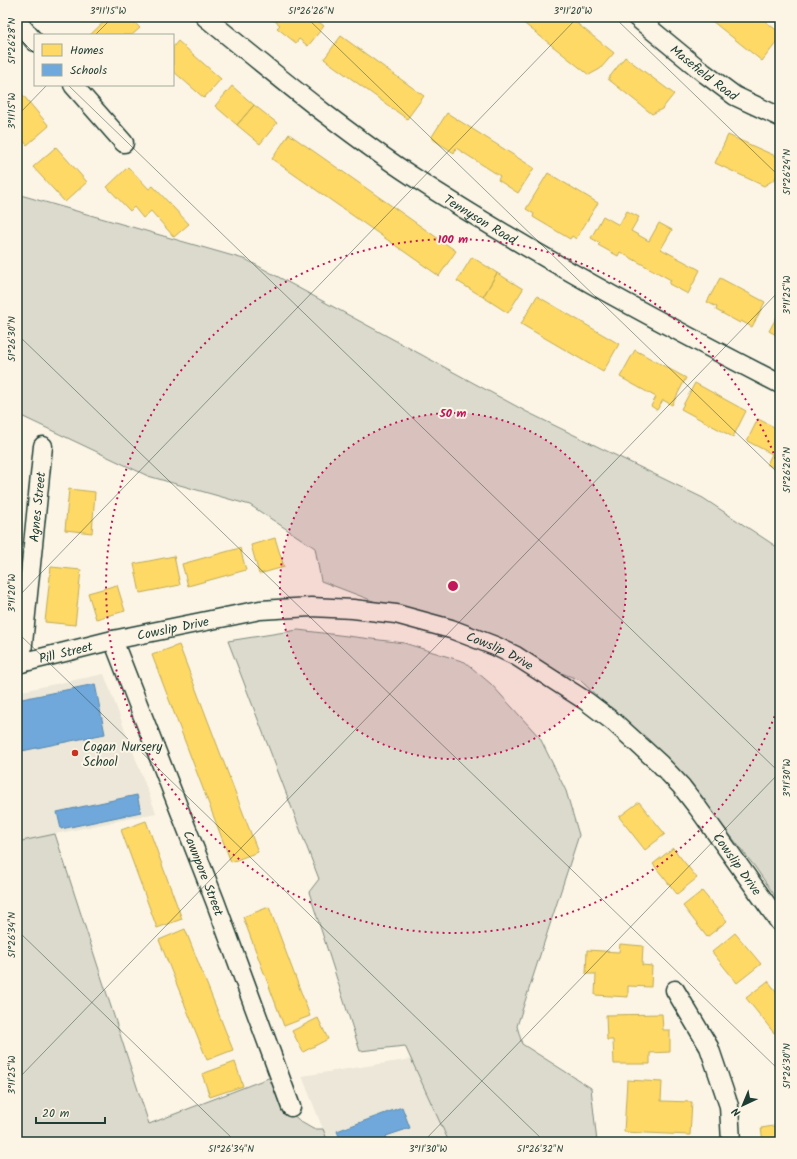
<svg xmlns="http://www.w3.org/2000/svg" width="797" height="1159" viewBox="0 0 797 1159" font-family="Kalam,sans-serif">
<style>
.built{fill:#ece7d8}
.green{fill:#dcdacc;stroke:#7e8c80}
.homes{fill:#ffd966;stroke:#bcaa57}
.schools{fill:#6fa8dc;stroke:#5788aa}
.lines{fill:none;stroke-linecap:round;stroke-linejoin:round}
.minor-casing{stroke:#1f3d34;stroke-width:21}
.minor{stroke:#fcf5e5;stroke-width:18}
.ticks{fill:none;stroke:#1f3d34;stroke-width:1;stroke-opacity:0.45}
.ring{fill:none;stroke:#c2185b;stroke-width:2;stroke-dasharray:2 4}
.poi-dot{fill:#c8321e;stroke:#fcf5e5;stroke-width:1.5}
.labels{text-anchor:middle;stroke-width:4;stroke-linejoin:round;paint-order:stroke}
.street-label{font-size:13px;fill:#1f3d34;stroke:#fcf5e5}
.poi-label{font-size:13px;fill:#1f3d34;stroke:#fcf5e5;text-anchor:start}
.centre{fill:#c2185b;stroke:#fcf5e5;stroke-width:2}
.ring-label{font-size:12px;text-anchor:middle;font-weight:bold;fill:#c2185b;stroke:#fcf5e5;stroke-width:4;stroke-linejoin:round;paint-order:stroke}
.neatline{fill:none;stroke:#1f3d34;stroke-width:1.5}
.ticks-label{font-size:10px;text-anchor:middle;fill:#1f3d34}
</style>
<rect width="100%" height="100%" fill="#fcf5e5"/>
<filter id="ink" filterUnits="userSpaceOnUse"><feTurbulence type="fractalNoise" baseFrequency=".025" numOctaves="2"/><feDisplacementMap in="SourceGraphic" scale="8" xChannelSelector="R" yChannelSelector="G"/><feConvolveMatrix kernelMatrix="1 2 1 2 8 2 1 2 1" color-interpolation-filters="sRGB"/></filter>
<g filter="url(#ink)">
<path class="built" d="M104,674l52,139 -139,29v-150z
M412,1059l37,83h-121l-26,-66z"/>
<path class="green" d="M17,194l230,66 280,152 176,86 77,51v354l-25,-36 -63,-81 -112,-106 -259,-99 -6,-33 -65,-43 -102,-29 -131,-62z
M298,630l106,13 61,19 26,22 49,54 26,53 13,44 -62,191 5,18 69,44 6,54h-148l-44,-96 -45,5 -51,-159 10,-13 -91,-238z
M55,834l94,290 122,-47 11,27 19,18 12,7h10l5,13h-311v-300z"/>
<path class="homes" d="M109,17h20l11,11 -8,7h-42z
M270,17h43l11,9 -16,20 -9,-7 -3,4 -19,-15 3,-3z
M516,17h53l45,36 -14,16 -11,6z
M707,17h53l20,16v5l-18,23z
M341,36l83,60 -17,23 -83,-60z
M178,41l43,38 -17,19 -31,-27v-24z
M625,57l49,37 -12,15 -10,5 -44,-35z
M232,86l22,19 -17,20 -22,-19z
M17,88l32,38 -22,19 -10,-12z
M254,105l23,18 -17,21 -23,-19z
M447,113l87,55 -16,25 -20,-13 2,-4 -44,-28 -2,5 -23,-15z
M289,134l167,117 -17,25 -167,-117z
M728,135l52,23v10l-5,11 -11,7 -49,-23z
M56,147l31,35 -22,20 -32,-35z
M128,167l21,22 4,-3 36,38 -15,13 -23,-26 -8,7 -9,-11 -4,4 -23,-24z
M548,173l50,30 -22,36 -4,-3 -2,3 -37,-22 1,-3 -8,-5z
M627,211l12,6 -8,14 18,10 10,-18 13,7 -11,19 39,21 -12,24 -19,-10 2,-4 -51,-28 -2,4 -20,-11 2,-2 -9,-5 12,-22 16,9z
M472,257l25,16 -14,24 -26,-16z
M497,273l26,16 -15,24 -25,-16z
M720,278l45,24 -13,25 -11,-6 -1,2 -24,-13 1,-3 -10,-5z
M537,296l82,48 -16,28 -82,-48z
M780,311v26l-11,-6z
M635,350l51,28 -14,27 -9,-5 -6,10 -6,-4 5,-9 -36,-20z
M695,383l51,28 -13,26 -52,-28z
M758,419l22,11v41l-13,-7 5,-10 -25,-13z
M17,449h2l-2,34z
M69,489l26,3 -3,41 -27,-3z
M275,538l9,29 -25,7 -8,-29z
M240,548l6,22 -58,16 -6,-22z
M174,556l6,29 -40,8 -6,-29z
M51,567l30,3 -6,55 -30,-3z
M117,585l8,26 -29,8 -8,-26z
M179,645l79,207 -27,10 -79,-207z
M639,802l26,32 -20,16 -26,-33z
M146,821l36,98 -25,9 -36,-98z
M673,848l24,30 -20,16 -24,-30z
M702,891l25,30 -20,16 -24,-31z
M269,907l41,109 -26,10 -41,-109z
M185,929l48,121 -26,10 -48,-120z
M735,933l26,31 -24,19 -25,-31z
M620,944l23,2 -1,19 10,1 -1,21 -23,-1v11l-33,-2 1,-21h-10l1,-24 32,2z
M768,981l12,15v33l-6,4 -28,-35z
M662,1014l1,16h7v22l-20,1v11h-36l-1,-24h-6l-1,-25z
M318,1018l10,21 -25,13 -11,-21z
M235,1062l8,24 -33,11 -8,-23z
M627,1080l35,2 -1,19 31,1 -2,33 -66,-3z
M780,1125v17h-17l-2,-14z"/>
<path class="schools" d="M95,684l10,50 -88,18v-52z
M137,795l4,17 -80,17 -4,-17z
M402,1107l8,21 -24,8 2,6h-47l-4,-11z"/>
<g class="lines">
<defs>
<g id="minor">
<path id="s1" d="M205,17c39,32 78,64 118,95 29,22 58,44 89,64 118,77 243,144 368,208"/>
<path id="s2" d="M636,17l68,56 31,23 45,21"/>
<path d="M17,21l18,21"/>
<path d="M73,85l51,58"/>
<path id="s3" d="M113,640l102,261 76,206"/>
<path id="s4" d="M21,663l22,-217"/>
<path id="s5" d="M17,664l96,-24 147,-30 51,-3 42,2 43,5 55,15 44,17 21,10 70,45 29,22 45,41 21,22 17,22 82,115"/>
<path d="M675,990l34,57 20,59 2,36"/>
</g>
</defs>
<use href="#minor" class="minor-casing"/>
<use href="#minor" class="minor"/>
</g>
</g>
<path class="ticks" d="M306,17l474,458M614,17l166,160M95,35l18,-18M17,36l18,18M68,85l712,688M17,116l30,-31M17,334l763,737M17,598l561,-581M17,632l528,510M17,930l219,212M17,1080l763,-790M423,1142l357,-370"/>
<circle cx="453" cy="586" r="173" fill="#c2185b" fill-opacity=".12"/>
<g class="ring">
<circle cx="453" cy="586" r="173"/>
<path d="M779 705A347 347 0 1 1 779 467"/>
</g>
<circle class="poi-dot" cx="75" cy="753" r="4"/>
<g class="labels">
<g class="street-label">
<text dy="5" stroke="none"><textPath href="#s2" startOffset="88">Masefield Road</textPath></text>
<text dy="5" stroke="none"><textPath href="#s1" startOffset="342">Tennyson Road</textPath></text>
<text dy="5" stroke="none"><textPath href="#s4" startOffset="157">Agnes Street</textPath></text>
<text dy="5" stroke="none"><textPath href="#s5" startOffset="160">Cowslip Drive</textPath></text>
<text dy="5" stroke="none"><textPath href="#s5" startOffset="496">Cowslip Drive</textPath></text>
<text dy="5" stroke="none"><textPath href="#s5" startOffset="50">Pill Street</textPath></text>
<text dy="5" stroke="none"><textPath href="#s5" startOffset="820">Cowslip Drive</textPath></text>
<text dy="5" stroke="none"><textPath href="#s3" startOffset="250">Cawnpore Street</textPath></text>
</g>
<g class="poi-label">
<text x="83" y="751">Cogan Nursery<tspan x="83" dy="15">School</tspan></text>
</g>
</g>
<circle cx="453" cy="586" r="6" class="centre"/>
<g class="ring-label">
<text x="453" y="243">100 m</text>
<text x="453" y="417">50 m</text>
</g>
<rect width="797" height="1159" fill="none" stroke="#fcf5e5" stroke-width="44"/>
<rect x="34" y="34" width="140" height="52" fill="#fcf5e5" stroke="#a4ab9e"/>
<rect x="42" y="44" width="20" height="12" fill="#ffd966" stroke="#a4ab9e"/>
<text x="70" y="54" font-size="12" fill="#1f3d34">Homes</text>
<rect x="42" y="64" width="20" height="12" fill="#6fa8dc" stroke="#a4ab9e"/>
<text x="70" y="74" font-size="12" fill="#1f3d34">Schools</text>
<g transform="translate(743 1105) rotate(224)" stroke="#fcf5e5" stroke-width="3" paint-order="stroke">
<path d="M0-3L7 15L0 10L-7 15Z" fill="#1f3d34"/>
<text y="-6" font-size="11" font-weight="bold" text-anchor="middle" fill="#1f3d34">N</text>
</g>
<path d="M36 1117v6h69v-6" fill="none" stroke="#1f3d34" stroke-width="2"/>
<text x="42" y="1117" font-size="12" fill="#1f3d34" stroke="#fcf5e5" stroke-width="3" paint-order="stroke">20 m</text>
<rect x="22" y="22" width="753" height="1115" class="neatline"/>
<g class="ticks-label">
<text x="108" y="14">3°11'15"W</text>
<text x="311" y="14">51°26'26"N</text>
<text x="573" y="14">3°11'20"W</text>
<text transform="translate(11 41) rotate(-90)" y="4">51°26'28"N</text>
<text transform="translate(11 111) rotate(-90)" y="4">3°11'15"W</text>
<text transform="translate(786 172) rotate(-90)" y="4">51°26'24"N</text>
<text transform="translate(786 295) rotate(-90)" y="4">3°11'25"W</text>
<text transform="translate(11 339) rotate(-90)" y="4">51°26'30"N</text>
<text transform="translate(786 470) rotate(-90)" y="4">51°26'26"N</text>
<text transform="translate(11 593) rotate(-90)" y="4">3°11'20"W</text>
<text transform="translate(786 778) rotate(-90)" y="4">3°11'30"W</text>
<text transform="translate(11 935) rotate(-90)" y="4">51°26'34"N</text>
<text transform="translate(786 1066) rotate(-90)" y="4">51°26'30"N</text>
<text transform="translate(11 1075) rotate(-90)" y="4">3°11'25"W</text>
<text x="231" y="1152">51°26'34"N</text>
<text x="428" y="1152">3°11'30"W</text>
<text x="540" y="1152">51°26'32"N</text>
</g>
</svg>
